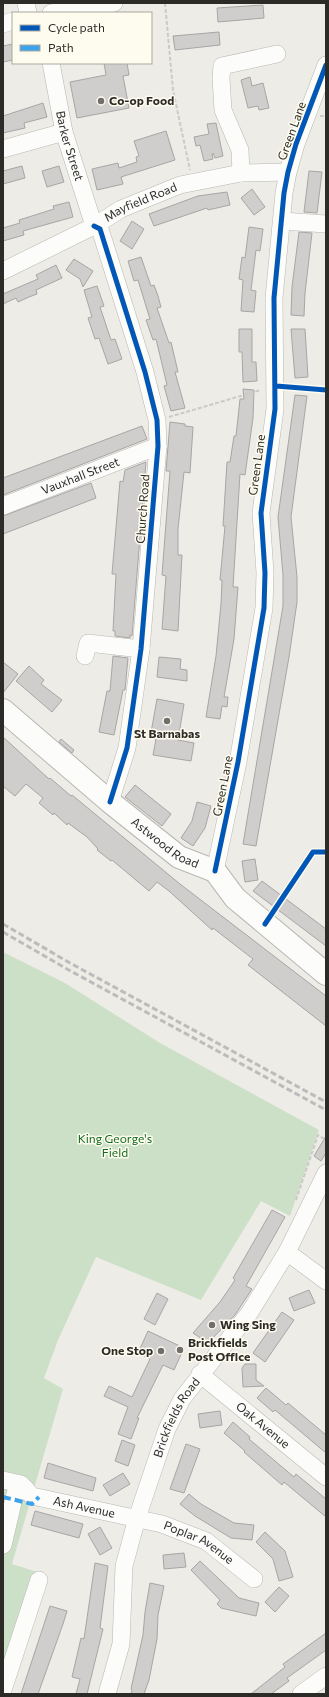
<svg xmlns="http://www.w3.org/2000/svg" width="329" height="1697" viewBox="0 0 329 1697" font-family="Commissioner,sans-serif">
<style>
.park{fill:#cce0c8}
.building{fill:#cfcecd;stroke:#a7a6a5}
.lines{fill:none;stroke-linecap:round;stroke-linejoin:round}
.minor-casing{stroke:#b9b7b2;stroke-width:18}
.major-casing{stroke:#b9b7b2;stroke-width:24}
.path{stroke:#cbcac9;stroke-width:2;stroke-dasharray:4 2;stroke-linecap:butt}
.minor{stroke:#fcfcfb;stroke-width:17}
.major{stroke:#fcfcfb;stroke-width:22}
.rail{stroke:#bdbcbc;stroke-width:3;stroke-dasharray:6 3;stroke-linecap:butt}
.quiet{stroke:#3ea3eb;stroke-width:4;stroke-dasharray:8 4;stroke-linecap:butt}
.cycleway-casing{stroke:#fefbef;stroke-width:8}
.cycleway{stroke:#0057b8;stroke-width:5}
.poi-dot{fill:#706f6a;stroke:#fefbef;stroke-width:1.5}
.labels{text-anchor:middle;stroke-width:3;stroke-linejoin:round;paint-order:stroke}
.poi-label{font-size:12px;font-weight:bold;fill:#2c2b27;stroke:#fefbef;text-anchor:start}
.street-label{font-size:12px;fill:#2c2b27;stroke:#fefbef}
.park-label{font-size:12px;fill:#116b1d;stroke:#fefbef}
</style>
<rect width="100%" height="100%" fill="#eeece6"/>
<path class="park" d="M3,952l62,31 95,60 159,87 -29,86 -29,-15 -60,99 -105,-43 -38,83 -14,38 19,11 -51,175 25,8 -34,101z"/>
<path class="building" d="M263,5l1,13 -46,4 -1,-14z
M219,32l1,13 -45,5 -2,-14z
M13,44v16l-10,2v-16z
M104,63h23l2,12 -6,1 6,32 -52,10 -7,-36 36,-7z
M250,77l2,9 11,-3 6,25 -10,2 -1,-4 -10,2 -7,-28z
M43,103l4,14 -23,6 1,5 -22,5v-17z
M216,123l7,33 -8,2 -2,-5 -1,1 1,5 -9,2 -4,-16 -4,1 -2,-9 15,-3 -2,-10z
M166,131l9,29 -54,17 2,7 -26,6 -5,-21 26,-6 1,5 18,-6 -1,-5 3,-1 -5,-15z
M22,166l3,12 -22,6v-13z
M59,166l5,16 -17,5 -5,-16z
M309,171l13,1 -5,41 -13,-1z
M252,189l13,18 -11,8 -13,-17z
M227,192l3,13 -22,5 -1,-2 -53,18 -5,-12 49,-18z
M69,202l4,15 -50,14 1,4 -21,6v-13l17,-5 -1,-3 35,-11 -1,-3z
M132,221l12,8 -12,20 -12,-8z
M249,227l14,2 -3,22 -4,-1 -5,40 5,1 -2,21 -13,-1 2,-31 -4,-1 3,-22 3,1z
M299,232l13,1 -7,60 -1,23 -13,-1 1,-28z
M141,257l10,29 3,-1 4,11 3,11 -4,1 12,35 2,-1 7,30h-3l10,36 -14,3 -7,-25 3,-1 -11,-46 -3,1 -7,-20 4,-1 -12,-39 -4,1 -6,-20z
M74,259l19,12 -10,16 -3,-8 -14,-9z
M56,265l6,13 -26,12 1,4 -8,3 -11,5 -2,-4 -13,6v-10l35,-15 -2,-4z
M97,286l7,20 -4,1 11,33 4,-1 7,20 -14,5 -9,-26 -4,1 -7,-21 4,-1 -8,-27z
M239,329h13v33h4l1,19 -14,1 -1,-30h-3z
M291,329h14l3,48 -13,1z
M243,389l11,1 -1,28 -8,57 -5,-1 -7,113h5l-4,52 -10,58h4l-1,10 -5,-1 -2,13 -14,-2 10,-61 5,-52 1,-24h-2l5,-54h-2l4,-64h3l4,-26h2l4,-37h4z
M295,395l12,1 -16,121 6,60v25l-8,55 -33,189 -13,-2 40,-238v-31l-5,-58z
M170,422l15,2v2l8,1 -3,46 -6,-1 -6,57v26h4l-4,76 -16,-2 4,-53 -4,-1 8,-104h-4z
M142,426l5,13 -144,56v-17z
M146,462l-14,174 -2,-1v3l-15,-2v-5h-2l3,-57h-4l8,-93 3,1 2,-12z
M91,483l5,15 -93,36v-18z
M113,656l15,2 -3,32h-2l-9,45 -15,-3 8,-41h3z
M159,657l22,2 -1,10 7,1v11l-30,-4z
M3,662l15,12 -15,19z
M29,666l15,14 -3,4 21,16 -10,12 -36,-31z
M157,699l27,5 -6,36 16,3 -3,18 -38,-6 3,-16 -6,-1z
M3,737l46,42 1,-1 21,18 1,-1 108,89 146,112v30l-78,-61 5,-6 -40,-31 -1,2 -43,-39 -12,-9 -8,9 -37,-31 -1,1 -14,-11 1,-1 -11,-12 -19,-14 -1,2 -13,-12 -1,2 -14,-12 4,-5 -17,-14 -11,12 -5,-4 -7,-6z
M61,739l13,11 -2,3 -13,-11z
M135,785l36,29 -9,12 -37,-29z
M197,802l14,4 -6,22 -12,18 -12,-8 11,-17z
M255,859l3,21 -13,2 -3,-21z
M262,881l64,48v17l-73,-55z
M326,1136v17l-5,8 -7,-5z
M272,1210l13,7 -39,69 6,3 -17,26 -27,28 -15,-10 27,-31 9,-13 6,-9 -2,-2z
M309,1290l6,13 -21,8 -5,-13z
M157,1293l11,6 -13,26 -11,-6z
M282,1312l12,8 -29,42 -12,-9z
M148,1331l36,17 -10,22 -11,-5 -26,53h2l-8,21 -13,-5 10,-27 -24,-11 5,-10 23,11 18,-38 -12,-6z
M245,1364h11v16l8,6 -21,1 -1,-19z
M266,1388l20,17 2,-2 38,32v18l-51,-43 -2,2 -16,-14z
M220,1411l2,14 -22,3 -2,-14z
M233,1422l17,15 -1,2 45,38 2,-3 30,25v18l-42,-35 -2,3 -38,-33 1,-1 -21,-18z
M122,1440l13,5 -7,21 -13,-5z
M186,1444l14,5 -16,44 -14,-4z
M48,1463l48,15 -3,13 -49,-13z
M123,1473l7,11 -20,12 -7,-11z
M189,1494l12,10 33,19 20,2 -2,15 -21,-2 -36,-22 -15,-12z
M35,1511l48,13 -4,14 -48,-13z
M100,1527l12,21 -12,7 -12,-21z
M265,1532l20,19 8,26 -14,4 -6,-22 -17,-17z
M184,1553l2,14 -22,2 -1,-14z
M200,1561l39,37 20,5 -3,13 -35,-8 -4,-4 3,-4 -29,-30z
M95,1563l13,3 -8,62 3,1 -16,65h-11l4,-15 -8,-2 9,-39 3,1z
M150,1583l14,3 -6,29 -1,24 -8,41 -5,14h-13l1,-4 -1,-1 12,-54 2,-23z
M279,1587l10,9 -14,16 -10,-10z
M50,1606l17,5 -4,13 -25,70h-17z
M326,1633v17l-39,28 2,3 -18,13h-20l34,-27 -2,-3z"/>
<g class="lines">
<defs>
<g id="minor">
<path d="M26,3l2,10"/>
<path d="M51,13l63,-10"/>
<path d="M3,24l10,-3"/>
<path id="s1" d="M51,63l13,69 30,94"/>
<path d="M3,149l61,-17"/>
<path d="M241,173l-1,-23 -17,-40 -2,-32 1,-12 55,-12"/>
<path d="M282,221l44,3"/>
<path d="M94,226l6,3 45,143 12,48 1,26 -17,203 -14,99 -17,54"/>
<path id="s2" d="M3,271l91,-45 27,-17 59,-24 61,-12 47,-1"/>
<path id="s3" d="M3,506l155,-60"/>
<path d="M85,656l3,-13 53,6"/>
<path d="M215,871l23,-109 26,-154 1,-35 -4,-60 14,-104 -1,-111 10,-105 4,-21 8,-28 30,-79"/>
<path d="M287,1252l39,29"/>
<path id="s4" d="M200,1374l126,103"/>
<path id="s5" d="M3,1480l18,4 11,12 130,28 44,17 48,38"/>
<path d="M3,1545l12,-51 11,-5"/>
<path d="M3,1690l36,-110"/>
<path id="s6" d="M107,1694l14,-50 3,-78 13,-48 30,-89 15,-30 68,-87 37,-60 39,-79"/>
<path d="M301,1694l25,-18"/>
</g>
<g id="major">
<path id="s7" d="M3,710l107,92 69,55 36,14 20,27 91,76"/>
</g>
</defs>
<use href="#minor" class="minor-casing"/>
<use href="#major" class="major-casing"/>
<path class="path" d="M165,3l8,87 17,80
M320,116h6
M169,417l92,-27
M296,1200l22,-65 8,5"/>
<use href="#minor" class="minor"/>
<use href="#major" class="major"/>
<path class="rail" d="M3,924l67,39 256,139
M3,932l64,37 259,141"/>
<path class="quiet" d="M3,1497l29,7 7,-7"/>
<defs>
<path id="cycleway" d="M94,226l6,3 45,143 12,48 1,26 -17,203 -14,99 -17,54
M276,386l50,4
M215,871l23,-109 26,-154 1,-35 -4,-60 14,-104 -1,-111 10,-105 4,-21 8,-28 30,-79
M265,924l48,-72h13"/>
</defs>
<use href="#cycleway" class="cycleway-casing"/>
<use href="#cycleway" class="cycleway"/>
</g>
<g class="poi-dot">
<circle cx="101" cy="101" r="4"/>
<circle cx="167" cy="721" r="4"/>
<circle cx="212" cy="1325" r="4"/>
<circle cx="180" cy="1350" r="4"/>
<circle cx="161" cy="1351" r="4"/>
</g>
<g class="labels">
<g class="poi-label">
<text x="109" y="105">Co-op Food</text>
<text x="167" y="738" text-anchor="middle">St Barnabas</text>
<text x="220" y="1329">Wing Sing</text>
<text x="188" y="1347">Brickfields<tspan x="188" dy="14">Post Office</tspan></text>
<text x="153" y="1355" text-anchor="end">One Stop</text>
</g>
<g class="street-label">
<text transform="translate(292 131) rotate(-70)" y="4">Green Lane</text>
<text dy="4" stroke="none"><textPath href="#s1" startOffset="85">Barker Street</textPath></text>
<text dy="4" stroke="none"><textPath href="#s2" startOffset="154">Mayfield Road</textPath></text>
<text transform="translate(257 465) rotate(-82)" y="4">Green Lane</text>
<text dy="4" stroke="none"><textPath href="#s3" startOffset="83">Vauxhall Street</textPath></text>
<text transform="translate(143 509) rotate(-86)" y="4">Church Road</text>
<text transform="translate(223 786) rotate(-79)" y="4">Green Lane</text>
<text dy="4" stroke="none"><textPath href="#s7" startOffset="210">Astwood Road</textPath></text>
<text dy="4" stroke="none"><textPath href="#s6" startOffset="288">Brickfields Road</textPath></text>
<text dy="4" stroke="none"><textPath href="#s4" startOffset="81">Oak Avenue</textPath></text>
<text dy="4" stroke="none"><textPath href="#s5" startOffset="88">Ash Avenue</textPath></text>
<text dy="4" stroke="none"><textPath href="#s5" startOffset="209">Poplar Avenue</textPath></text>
</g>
<g class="park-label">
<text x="115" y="1143">King George's<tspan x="115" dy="14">Field</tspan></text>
</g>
</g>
<rect width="329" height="1697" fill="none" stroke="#2c2b27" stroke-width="8"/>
<rect x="12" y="12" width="140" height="52" fill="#fefbef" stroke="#aaa89f"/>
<rect x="20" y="25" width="20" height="6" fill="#0057b8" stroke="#aaa89f"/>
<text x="48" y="32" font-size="12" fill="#2c2b27">Cycle path</text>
<rect x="20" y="45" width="20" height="6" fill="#3ea3eb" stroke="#aaa89f"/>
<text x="48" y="52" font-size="12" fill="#2c2b27">Path</text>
</svg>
